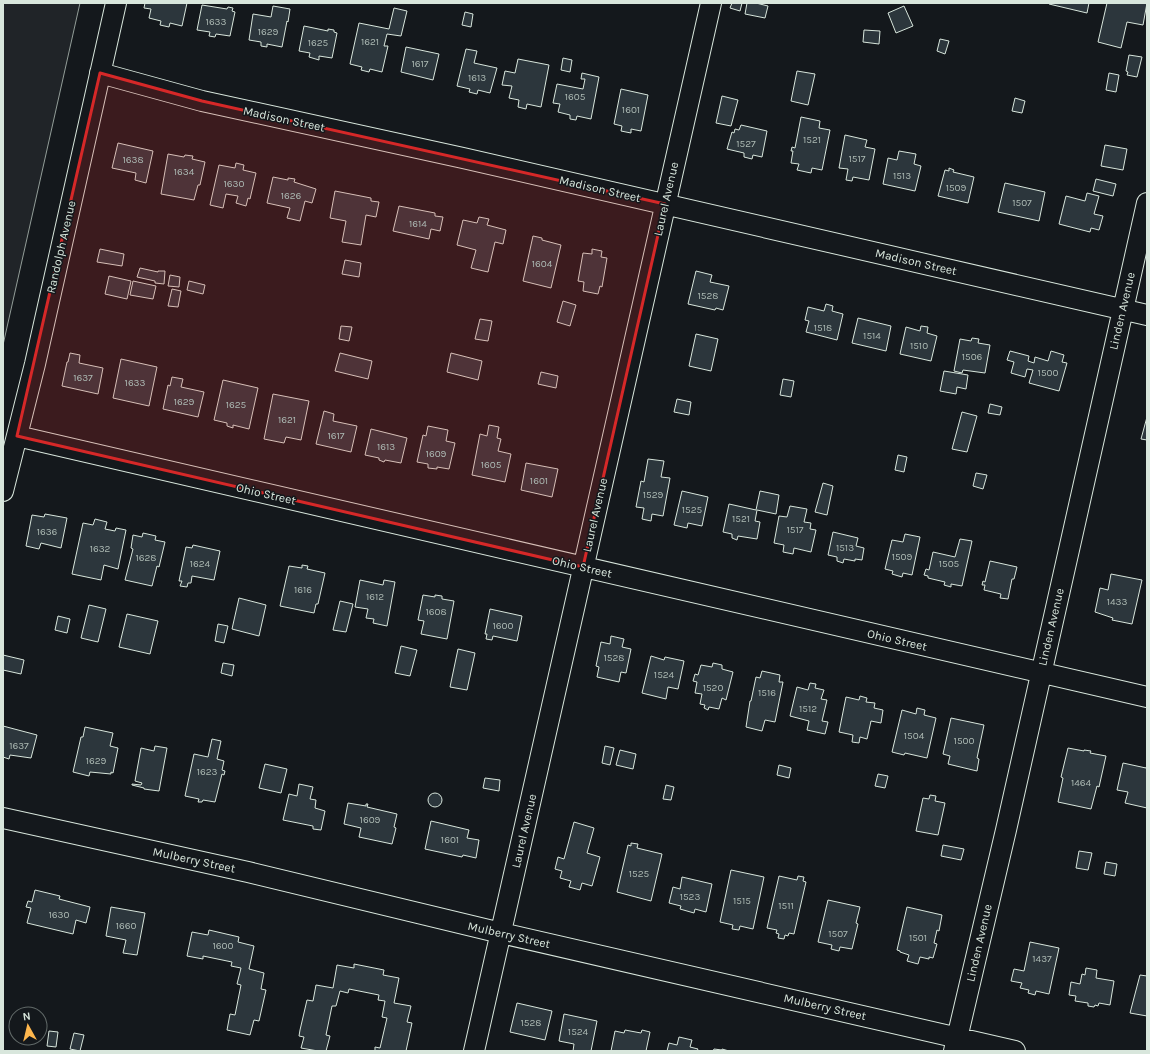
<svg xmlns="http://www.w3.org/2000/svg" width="1150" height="1054" viewBox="0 0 1150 1054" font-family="Karla,sans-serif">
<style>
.green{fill:#202428;stroke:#939e99}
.building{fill:#2c363c;stroke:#d8e6dc}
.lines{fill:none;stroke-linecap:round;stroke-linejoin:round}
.minor-casing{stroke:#d8e6dc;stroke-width:22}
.minor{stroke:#14181c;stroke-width:20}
.marked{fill:#d62828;fill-opacity:0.2;stroke:#d62828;stroke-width:3;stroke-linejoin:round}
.labels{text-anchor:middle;stroke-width:3;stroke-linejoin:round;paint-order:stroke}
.number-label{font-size:10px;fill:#adbab4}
.street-label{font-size:12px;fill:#d8e6dc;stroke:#14181c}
</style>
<rect width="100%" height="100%" fill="#14181c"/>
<path class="green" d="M3,3h77l-77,342z"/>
<path class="building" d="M145,3h42l-5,23 -12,-3 -1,4 -9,-2 1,-4 -12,-3 2,-9 -7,-1z
M732,3h10l-2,8 -10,-3z
M747,3h9l12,3 -3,12 -20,-4z
M1049,3h40l-2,10 -38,-9z
M1107,3h40l-4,22 -16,-3 -6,26 -23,-6z
M202,5l25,4 1,-2 5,1 -1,3 3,1 -5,24 -14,-2 -1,3 -6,-1 1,-4 -13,-2z
M273,6l17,3 -2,13 -1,-1 -5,26 -15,-3v3l-6,-1v-4l-12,-2 4,-26 18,3z
M904,6l9,20 -17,7 -8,-20z
M394,8l13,3 -6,25 -14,-2 -3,12h4l-6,26 -12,-3 -1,3 -8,-2 1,-3 -12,-3 9,-41 30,6z
M465,12l8,2 -2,13 -9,-2z
M304,26l24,5v-2l6,1v2l3,1 -5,25 -13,-2v4l-10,-3 1,-4 -11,-2z
M864,30l16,1 -1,13 -16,-2z
M940,39l9,2 -4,13 -8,-3z
M406,47l33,7 -6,26 -32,-8z
M466,49l11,2 -3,12 23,5 -7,25 -12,-3 -1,4 -8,-2 1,-3 -13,-3z
M1129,55l13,2 -5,20 -10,-2 1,-3 -2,-1z
M563,58l9,2 -2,12 -9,-2z
M518,59l31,6 -8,42 -14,-3 -1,5 -8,-2 1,-7 -10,-2 3,-12 -10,-1 3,-14 10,2z
M797,71l18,3 -7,31 -17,-4z
M582,73l17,4 -8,42 -14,-3 -1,4 -6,-1v-4l-12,-3 2,-8 -7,-1 4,-19 26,5 2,-10h-4z
M1109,73l10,2 -3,17 -10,-2z
M621,89l27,6 -7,36 -10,-2v4l-10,-2 1,-5 -8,-2z
M722,96l16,4 -7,26 -15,-3z
M1015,98l10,3 -3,12 -10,-2z
M801,117l19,4 -1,7 11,2 -8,40 -10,-2 -1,5 -14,-3 2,-6 -8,-1 2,-12h-2l1,-4 3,1z
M741,125l26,6 -5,26 -9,-2 -1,4 -8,-2v-4l-17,-4 5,-17 2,1 1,-4 4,1z
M845,135l22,5 -2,7 10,2 -6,31 -16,-3 -1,4 -6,-1 2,-11 -9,-1z
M118,143l35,8 -7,32 -11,-3 1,-7 -24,-5z
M1105,145l22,4 -4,21 -22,-4z
M899,151l17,3 -2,10 7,2 -6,25 -32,-7 5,-26 9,2z
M168,154l16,3 1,-2 8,1 -1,3 13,3 -5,23h-2l-4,15 -33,-6z
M236,163l8,2 -1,5 13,3 -6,26 -2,-1 -2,8 -10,-3 2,-7 -12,-2 -3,14 -13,-3 9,-40 16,3z
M949,168l5,2 -1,2 21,5 -6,26 -30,-7 7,-26 4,1z
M273,177l15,3v-2l7,1 -1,3 22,7 -4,14 -7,-2 -5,20 -13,-3 3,-10 -23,-5z
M1096,179l20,5 -3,12 -20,-5z
M1005,183l40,9 -6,29 -41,-9z
M335,191l36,7v3l8,1 -3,15 -10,-2 -5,30 -19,-3 4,-21 -16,-3z
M1087,193l12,3 -5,18 9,2 -4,14 -8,-2 -1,4 -31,-8 7,-28 19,5z
M399,206l36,7v3l8,1 -3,14 -9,-2 -2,10 -36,-8z
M479,217l10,2 -2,6 19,5 -3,14 -8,-2 -7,30 -17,-4 5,-18 -19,-5 6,-25 14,3z
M533,236l9,2v2l19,5 -10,43 -28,-7z
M100,249l24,5 -2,12 -25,-4z
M592,249l10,2 -1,6 6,1 -5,29 -2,-1 -2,8 -15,-3 1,-9 -6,-1 5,-28 9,1z
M345,260l16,3 -2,14 -17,-3z
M140,268l18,4v-1h7l-1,13 -9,-1v-2l-18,-4z
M696,271l16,4 -2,7 19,4 -6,24 -7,-2 -1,2 -27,-6z
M170,275l10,2 -1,10 -11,-1z
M109,276l22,5 -4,18 -22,-5z
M133,281l23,5 -3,13 -23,-4z
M189,281l16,4 -2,9 -16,-4z
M172,289l9,2 -3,16 -10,-1z
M563,301l13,4 -6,21 -13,-4z
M826,304l7,2 -1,5 11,3 -6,26 -31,-8 3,-11 -4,-1 3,-13 16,4z
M858,318l33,8 -5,25 -34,-8z
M480,319l12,2 -4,20 -13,-2z
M341,326l11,1 -3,14 -10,-2z
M921,326l7,1 -1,6 10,3 -6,25 -31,-7 6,-27 14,4z
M696,334l22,5 -7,32 -22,-5z
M972,338l7,1 -1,4 12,2 -5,28 -22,-3 -1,3 -8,-2 6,-32 11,2z
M1010,351l19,5 -1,5 6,2 1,-6 13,4 3,-10 13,4 -2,7 5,1 -8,28 -30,-8 4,-13 -6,-1 -2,8 -14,-4 3,-11 -7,-2z
M70,353l10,2 -1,8 24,5 -5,26 -36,-8 5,-24h1z
M340,353l32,8 -4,18 -33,-8z
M451,353l31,8 -4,19 -31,-8z
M121,359l36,8 -8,39 -36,-8z
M944,371l24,4 -2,14 -9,-2 -1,7 -16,-3z
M541,372l17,4 -2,12 -18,-4z
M172,377l11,2 -2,8 23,5 -6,25 -35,-8 5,-24 2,1z
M783,379l11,2 -3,16 -11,-2z
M223,380l35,8 -9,41 -16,-4v3l-6,-2v-3l-13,-3z
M273,394l36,7 -8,39 -15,-3 -2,6 -20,-4z
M677,399l14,3 -2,13 -15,-3z
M990,404l12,3 -2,8 -12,-2z
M324,411l10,3 -1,7 24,5 -6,26 -35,-8z
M962,412l15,4 -10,36 -15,-3z
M1147,417v23l-6,-1z
M489,425l10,2 -2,11 4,1 -3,12 13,3 -6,28 -33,-7 8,-41 7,2z
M428,426l20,4 -2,11 9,2 -6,26 -12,-2v2l-9,-1v-4l-11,-2 6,-27 3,1z
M371,429l36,9 -6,25 -16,-3 -1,2 -5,-2v-2l-14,-3z
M898,455l9,2 -3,15 -9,-2z
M648,459l16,2 -3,16 9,1 -7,38 -11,-2 -1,7 -9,-2 2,-11 -8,-1 5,-26 3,1z
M526,463l32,6 -6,28 -31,-7z
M976,473l11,2 -4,14 -10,-3z
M823,483l10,3 -6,29 -12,-3z
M682,491l26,6 -6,29 -14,-3 -1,5 -13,-3z
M760,491l19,4 -3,19 -19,-4 -2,11 5,1 -3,17 -19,-3 -1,4 -5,-2v-4l-9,-2 6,-28 27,6z
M790,506l17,3 -3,13 7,1 -1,6 6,1 -5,22 -17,-4 -1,6 -10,-2 1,-7 -10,-2 5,-27 8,1z
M45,514l22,4 -6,30 -20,-5 -2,6 -13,-3 6,-31 12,2z
M95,519l12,3 -2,7 10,2 1,-3 10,2 -8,39 -14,-4 -3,15 -29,-6 11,-51 10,2z
M833,532l25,6 -2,8 8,2 -2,12 -7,-1v2l-11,-2 -1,4 -6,-2v-4l-9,-2z
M143,533l13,3 -1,4 10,2 -6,25 -2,-1 -5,20 -27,-6 8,-31 -2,-1 2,-13 9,2z
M905,534l15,3 -8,38 -9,-2 -1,4 -10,-3 1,-3 -8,-2 7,-29 11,2z
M960,539l12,2 -10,45 -11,-2v3l-7,-2 1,-3 -17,-4v-2l-4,-1 2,-6 3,1 4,-18 22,5z
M193,545l27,6 -6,29 -22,-4 -1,7h-3l-1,4 -7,-1 2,-5h-3l7,-34 6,1z
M990,561l27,6 -3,12h-2l-4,20 -8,-1 1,-4 -17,-4 1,-5h-3l1,-4 2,1z
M302,565l6,1 -1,3 18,4 -7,31h-2l-2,9 -34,-7 9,-40 13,2z
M1111,574l31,6 -10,44 -20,-4 1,-2 -18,-6 5,-24 8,2z
M360,580l23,5 1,-5 11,2 -8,44 -14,-3 1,-4 -8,-1 2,-9 -13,-2z
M423,595l12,2v-2l7,1v3l12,2 -7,38 -26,-5 3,-13 -6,-1z
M239,598l27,7 -7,31 -27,-7z
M340,601l13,3 -7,28 -13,-2z
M89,605l17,4 -8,33 -17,-4z
M490,609l32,7 -5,25 -24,-5 -1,4 -6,-1 1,-5h-2z
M127,614l31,7 -8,33 -31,-7z
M58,616l12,3 -3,14 -12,-3z
M218,624l10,2 -4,17 -9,-2z
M611,636l13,3 -2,8 9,2 -5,24 -5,-1 -2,10 -22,-5 2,-10 -3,-1 5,-24 9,2z
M401,646l16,4 -7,26 -15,-3z
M458,649l17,4 -8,37 -17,-3z
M3,655l21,5 -3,14 -18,-4z
M651,656l13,4 1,-3 19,4 -6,28 -10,-2 -2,12 -24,-6z
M223,663l11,2 -2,11 -11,-3z
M713,663l9,2v4l11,3 -7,28 -4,-2 -3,11 -10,-2 -1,3 -4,-2 1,-3 -5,-1 2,-10 -7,-1 2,-11 -4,-1 2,-7 3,1 3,-10 11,2z
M762,671l18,4 -1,7h4l-8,40 -10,-2 -3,11 -16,-4 4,-26h1l5,-24 4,1z
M810,683l6,1 -1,4 9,2 -3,9 6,1 -5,21 6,1 -3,12 -18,-4 2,-9 -19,-5 7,-29 11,3z
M860,696l7,2 -1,4 9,1 -1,5 9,2 -2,13 -10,-2 -4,18 -7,-2 -1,6 -7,-1 1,-7 -14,-3 7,-35 13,3z
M917,708l8,2 -1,5 12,3 -9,40 -22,-5 -1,2 -12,-3 10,-42 14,4z
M951,718l33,7 -7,33 2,1 -2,12 -29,-7 2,-8 -7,-2z
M3,726l34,9 -6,23 -21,-3 -1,4 -6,-2z
M85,727l28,6 -3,13 8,2 -5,25 -2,-1v2l-21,-2 -1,4 -16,-4 8,-35h2z
M212,739l9,2 -4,18 7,2 -2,9 3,1 -1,4 -2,-1 -7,28 -12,-2 -1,2h-4l1,-3 -14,-3 9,-42 14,3z
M155,746l12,2 -8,43 -15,-2v-1l-12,-3v-1l9,1 1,-2 -7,-2 6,-33 13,3z
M605,746l9,2 -4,17 -8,-2z
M1068,748l16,3v-1l7,1 -1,2 16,3 -7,31 -2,-1 -6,23 -33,-7 5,-24 -2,-1z
M620,750l16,4 -3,15 -17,-4z
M1123,763l23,5 1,-3v43l-22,-5 3,-11 -11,-2z
M265,764l22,5 -6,24 -22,-5z
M779,765l12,3 -2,10 -12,-3z
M878,774l10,2 -3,12 -10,-2z
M485,778l15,2 -1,11 -16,-3z
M299,784l14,3 -3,12 6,1 -1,8 10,3 -4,19 -8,-1v-3l-30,-6 6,-26 8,2z
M666,785l8,2 -3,13 -8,-1z
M428 800a7 7 0 1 1 14 0a7 7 0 1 1-14 0Z
M930,795l6,1 -1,5 10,2 -7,32 -22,-4 7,-33 6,1z
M348,803l18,3v-2h2l-1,3 30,7 -3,13 2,1 -4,16 -33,-7 2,-9 -17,-4z
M431,821l38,9 -2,8 12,2 -3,18 -13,-3 -1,2 -37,-8z
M574,822l20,6 -7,25 13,4 -8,29 -10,-3 -2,7 -11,-3 2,-6 -11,-3 2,-7 -7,-2 3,-12 6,2z
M631,843l7,1 -1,4 25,6 -11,47 -34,-9 11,-47 3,1z
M943,845l21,4 -3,11 -20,-4z
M1079,851l13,2 -4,17 -12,-2z
M1106,862l11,2 -2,12 -11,-2z
M731,870l33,7 -11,52 -13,-3 -1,4 -7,-1 1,-4 -13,-3z
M779,876l18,4 1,-4 6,1 -1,4 3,1 -12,52 -5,-1 -1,3 -3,-1 -1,4 -6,-1 1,-4 -3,-1 1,-3 -10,-2z
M682,877l30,7 -6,28 -11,-3 -1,4 -14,-4 1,-3 -12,-3 4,-16 7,2z
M35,890l25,6 -1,3 31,8 -4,16 -10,-3 -3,14 -46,-11 4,-15 -5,-1 2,-6 4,1z
M828,900l32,7 -4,16 2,1 -6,25 -12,-2 -1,4 -8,-2 1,-4 -14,-3z
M111,907l34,6 -8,42 -14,-2 3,-13 -20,-4z
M907,907l35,8 -3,16 -2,-1 -3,13 3,1 -4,14 -4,-1v2l-9,-2 -2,7 -11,-3 2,-6 -9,-3v-1l-3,-1z
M209,930l30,7 -1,5 16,4 -5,23 15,4 -3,16 5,1 -7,31 -5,-1 -4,15 -23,-5 3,-16 5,1 6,-30 -4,-1 4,-16 -10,-2 1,-4 -29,-6v3l-16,-3 5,-24 16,3z
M1030,942l29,6 -10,46 -13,-3 -1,4 -7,-2 1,-3 -9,-2 2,-5 -11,-2 3,-12 10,2z
M354,964l30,6 -1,5 16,3 -5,25 17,3 -4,16 5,1 -6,28h-31v-4l5,1 7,-30 -5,-1 3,-16 -7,-1 1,-5 -30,-6 -1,4 -8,-2 -4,15h-4l-6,29 4,1 -4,15h-8l-17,-3 3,-11 -5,-1 1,-6 7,-30 6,1 3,-16 17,3 4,-23 17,3z
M1086,968l11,2 -1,8 18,3 -4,24 -11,-2 -1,3 -3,-1 -1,2 -6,-1v-3l-13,-2 1,-5 -7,-1 2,-13 9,2 2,-10 3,1z
M1140,975l7,1v40l-17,-3z
M517,1003l35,8 -7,29 -35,-8z
M564,1014l33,7 -6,30h-18l1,-7 -15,-3z
M625,1030l16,3 1,-3 8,2 -4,19h-35l4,-20 9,2z
M49,1031l9,1 -2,15 -9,-1z
M74,1033l10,2 -4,16 -10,-2z
M679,1037l13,3 -2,7 8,2 -1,2h-30l2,-8 8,2z
M714,1049l8,1v-1l7,2h-16z"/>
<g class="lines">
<defs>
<path id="minor" d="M100,73l102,28 261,57 684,157
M17,436l1130,261
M3,491l32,-127 81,-361
M3,818l245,54 253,61 514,118
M474,1051l237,-1048
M954,1051l52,-221 141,-627"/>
</defs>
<use href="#minor" class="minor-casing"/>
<use href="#minor" class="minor"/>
</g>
<path class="marked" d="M100,73l102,28 463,103 -82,363 -566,-131z"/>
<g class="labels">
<g class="number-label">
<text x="216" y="25">1633</text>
<text x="268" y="35">1629</text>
<text x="370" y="45">1621</text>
<text x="318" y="46">1625</text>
<text x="420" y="67">1617</text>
<text x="477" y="81">1613</text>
<text x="575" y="100">1605</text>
<text x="631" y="113">1601</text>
<text x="812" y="143">1521</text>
<text x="746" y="147">1527</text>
<text x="857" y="162">1517</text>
<text x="133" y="163">1638</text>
<text x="184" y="175">1634</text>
<text x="902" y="179">1513</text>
<text x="234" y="187">1630</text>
<text x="956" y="191">1509</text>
<text x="291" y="199">1626</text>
<text x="1022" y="206">1507</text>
<text x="418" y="227">1614</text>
<text x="542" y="267">1604</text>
<text x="708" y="299">1528</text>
<text x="823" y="331">1518</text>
<text x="872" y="339">1514</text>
<text x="919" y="349">1510</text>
<text x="972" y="360">1506</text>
<text x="1048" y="376">1500</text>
<text x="83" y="381">1637</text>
<text x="135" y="386">1633</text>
<text x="184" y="405">1629</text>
<text x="236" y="408">1625</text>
<text x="287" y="423">1621</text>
<text x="336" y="439">1617</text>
<text x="386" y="450">1613</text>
<text x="436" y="457">1609</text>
<text x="491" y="468">1605</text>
<text x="539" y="484">1601</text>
<text x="653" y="498">1529</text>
<text x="692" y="513">1525</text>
<text x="741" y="522">1521</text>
<text x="795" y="533">1517</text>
<text x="47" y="535">1636</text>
<text x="845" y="551">1513</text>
<text x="100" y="552">1632</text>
<text x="902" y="560">1509</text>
<text x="146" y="561">1628</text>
<text x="200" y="567">1624</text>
<text x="949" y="567">1505</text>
<text x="303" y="593">1616</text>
<text x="375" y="600">1612</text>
<text x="1117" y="605">1433</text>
<text x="436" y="615">1608</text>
<text x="503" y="629">1600</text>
<text x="614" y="661">1528</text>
<text x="664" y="678">1524</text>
<text x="713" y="691">1520</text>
<text x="767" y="696">1516</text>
<text x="808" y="712">1512</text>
<text x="914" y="739">1504</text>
<text x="964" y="744">1500</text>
<text x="19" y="749">1637</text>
<text x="96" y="764">1629</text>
<text x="207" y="775">1623</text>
<text x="1081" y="786">1464</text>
<text x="370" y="823">1609</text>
<text x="450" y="843">1601</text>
<text x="639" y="877">1525</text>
<text x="690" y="900">1523</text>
<text x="742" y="904">1515</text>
<text x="786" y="909">1511</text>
<text x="59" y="918">1630</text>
<text x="126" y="929">1660</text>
<text x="838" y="937">1507</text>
<text x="918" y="941">1501</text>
<text x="223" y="949">1600</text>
<text x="1042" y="962">1437</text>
<text x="531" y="1026">1528</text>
<text x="578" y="1035">1524</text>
</g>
<g class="street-label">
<text transform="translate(284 119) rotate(12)" y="4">Madison Street</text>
<text transform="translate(600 189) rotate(13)" y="4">Madison Street</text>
<text transform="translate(666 199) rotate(-77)" y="4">Laurel Avenue</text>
<text transform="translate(61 247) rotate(-77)" y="4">Randolph Avenue</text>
<text transform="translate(916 262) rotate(13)" y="4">Madison Street</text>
<text transform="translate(1122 311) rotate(-77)" y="4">Linden Avenue</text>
<text transform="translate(266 494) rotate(13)" y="4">Ohio Street</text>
<text transform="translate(595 515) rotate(-77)" y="4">Laurel Avenue</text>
<text transform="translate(582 567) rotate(13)" y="4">Ohio Street</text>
<text transform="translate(1051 627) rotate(-77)" y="4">Linden Avenue</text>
<text transform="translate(897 640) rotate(13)" y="4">Ohio Street</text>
<text transform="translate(524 831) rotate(-77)" y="4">Laurel Avenue</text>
<text transform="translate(194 860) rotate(12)" y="4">Mulberry Street</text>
<text transform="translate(509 935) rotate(13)" y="4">Mulberry Street</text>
<text transform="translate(979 943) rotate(-77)" y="4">Linden Avenue</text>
<text transform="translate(825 1007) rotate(13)" y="4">Mulberry Street</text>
</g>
</g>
<rect width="1150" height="1054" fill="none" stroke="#d8e6dc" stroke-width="8"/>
<g transform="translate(28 1026) rotate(352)"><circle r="19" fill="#14181c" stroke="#626a69"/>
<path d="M0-3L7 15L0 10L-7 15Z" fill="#ffb74d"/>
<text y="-6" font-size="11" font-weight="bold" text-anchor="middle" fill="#d8e6dc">N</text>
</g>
</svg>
